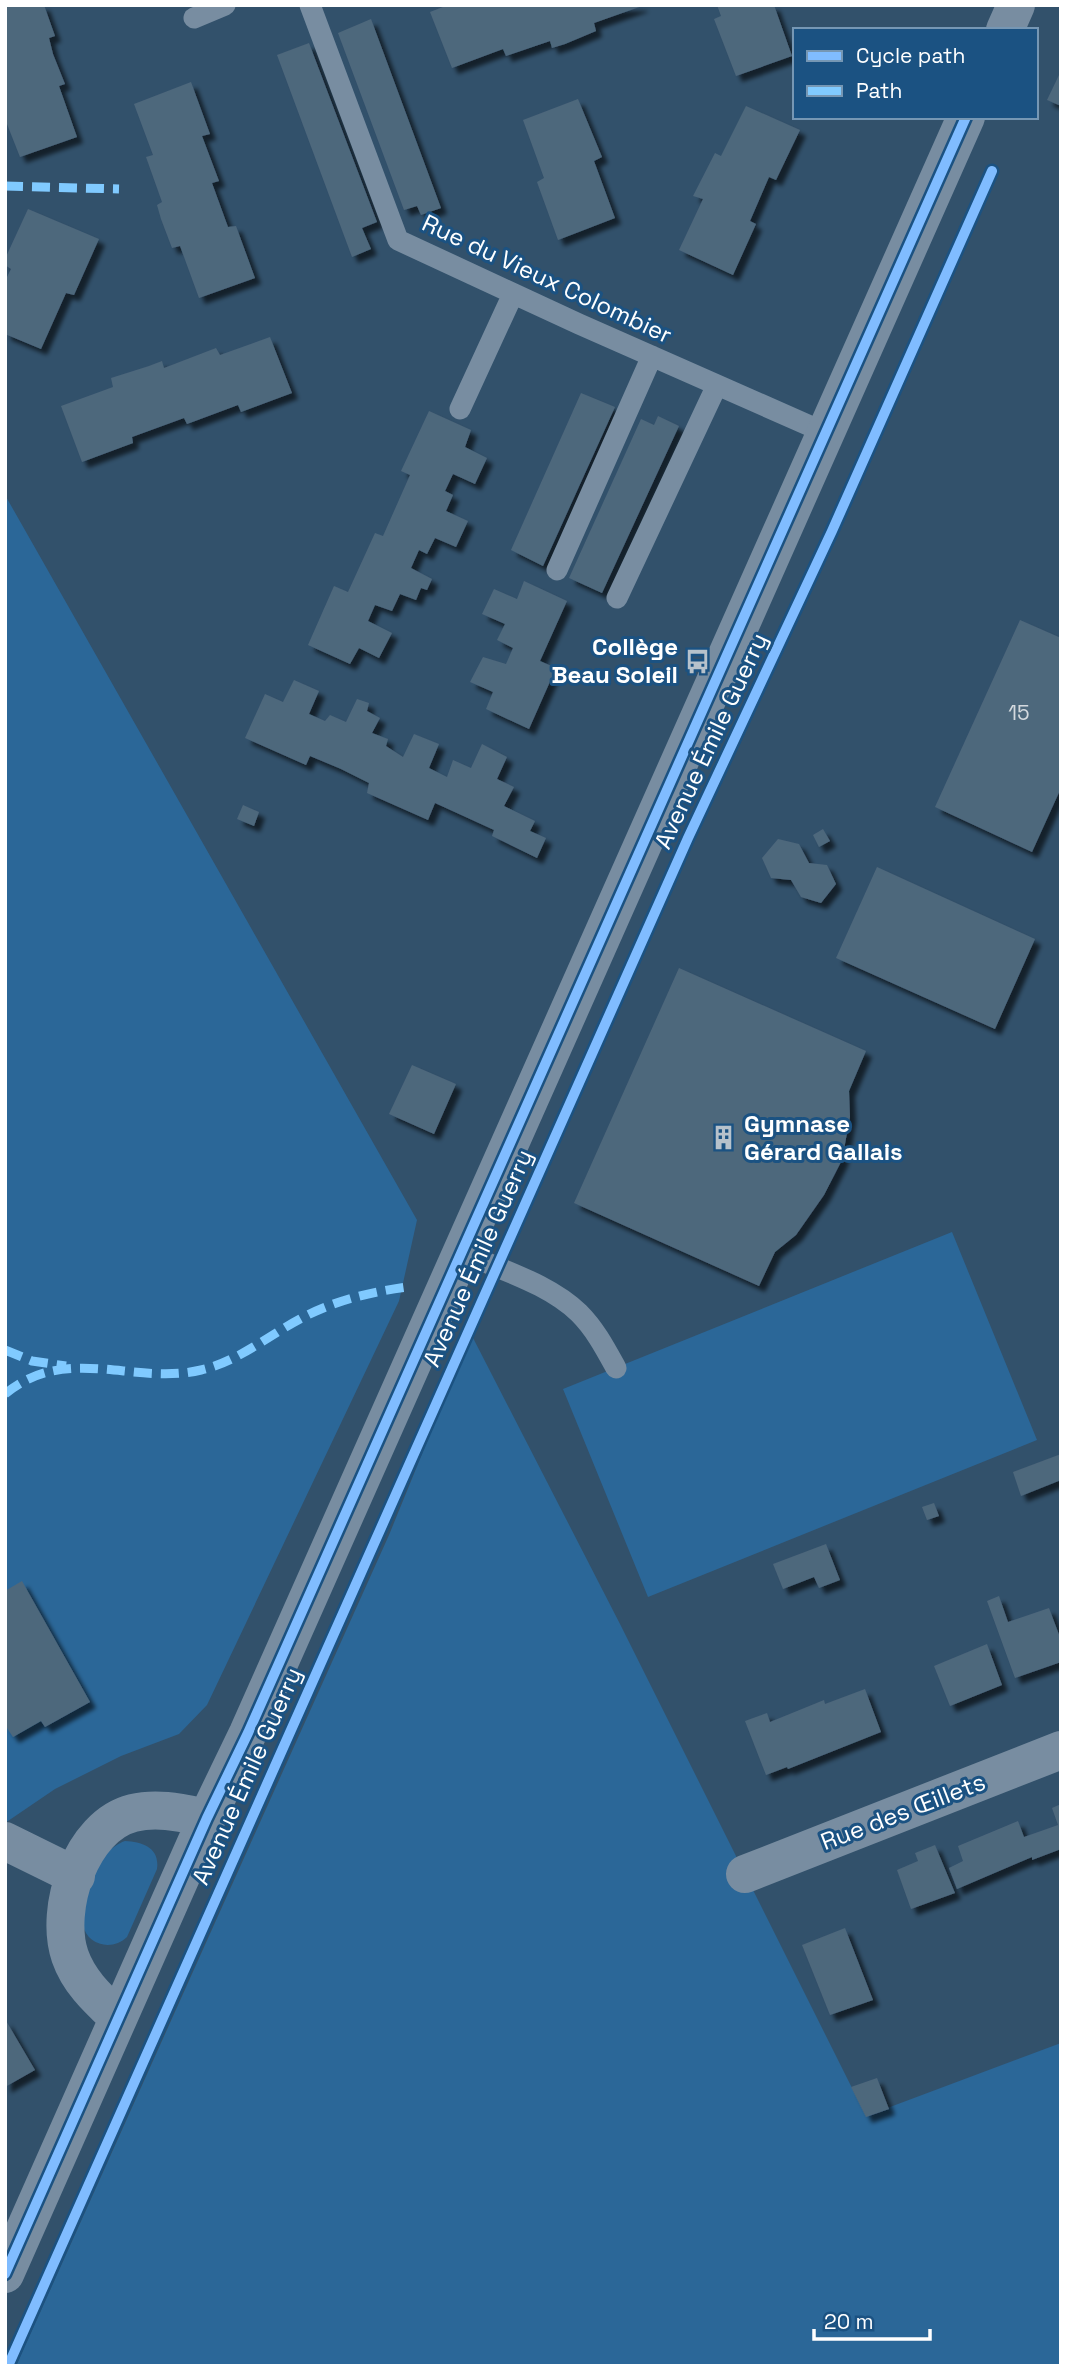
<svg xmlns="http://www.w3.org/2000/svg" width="1066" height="2371" viewBox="0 0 1066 2371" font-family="'Space Grotesk',sans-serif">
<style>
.green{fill:#2b6798}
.building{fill:#4e677c;filter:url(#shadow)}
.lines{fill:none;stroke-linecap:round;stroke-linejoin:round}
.lane{stroke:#788da1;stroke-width:21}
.street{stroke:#788da1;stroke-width:38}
.quiet{stroke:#80caff;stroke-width:9;stroke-dasharray:18 9;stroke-linecap:butt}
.cycleway-casing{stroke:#1b5282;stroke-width:15}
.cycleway{stroke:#80bcff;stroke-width:10}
.labels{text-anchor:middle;stroke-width:6;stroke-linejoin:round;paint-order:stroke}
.number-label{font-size:21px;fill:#d3d9de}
.street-label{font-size:24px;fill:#fff;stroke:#1b5282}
.poi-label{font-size:24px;font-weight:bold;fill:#fff;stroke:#1b5282;text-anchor:end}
</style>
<defs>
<filter id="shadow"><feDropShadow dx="6" dy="6" stdDeviation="2" flood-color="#0009"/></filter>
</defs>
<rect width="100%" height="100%" fill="#32516b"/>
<path class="green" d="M5,495l412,725 -18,81 -192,404 -28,29 -58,22 -66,33 -50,34z
M952,1232l85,208 -389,157 -85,-208z
M471,1334l149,290 246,492 195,-73v323h-1045l373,-831z
M125,1841c18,1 35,7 32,28l-30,68c-14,14 -40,9 -44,-12 -1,-8 6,-47 10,-54 6,-12 20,-26 32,-30z"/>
<path class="building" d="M5,5h39l11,31 -6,2 4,16 12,30 -6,2 18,51 -57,20 -15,-38v-14l2,-1 -2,-5z
M448,5h194v1l-48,17 2,8 -31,13 -13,4 -2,-7 -44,15 -3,-7 -51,19 -22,-56z
M717,5h57l18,51 -56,20 -22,-57 7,-3z
M371,19l70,189 -20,7 -4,-9 -13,4 -66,-177z
M309,43l68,179 -15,6 9,21 -19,8 -75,-202z
M1059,75l2,1v30l-14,-6z
M191,82l19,52 -8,2 17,45 -7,2 16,44 8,-1 19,52 -56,20 -19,-52 -8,2 -11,-29 -4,-14 5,-3 -16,-45 7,-2 -19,-51z
M578,99l24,58 -8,4 21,57 -57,22 -21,-58 7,-4 -21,-58z
M746,106l54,24 -24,50 -7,-3 -19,44 6,3 -23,51 -54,-25 24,-51 -10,-3 22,-43 6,3z
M28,209l71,30 -25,56 -8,-2 -25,56 -36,-15v-53l6,-12 -6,-4v-6z
M270,337l22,56 -51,19 -3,-7 -51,19 -3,-6 -52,19 1,6 -51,19 -21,-56 52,-19 -2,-9 38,-12 13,-5 2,7 52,-20 4,7z
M581,393l34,14 -72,159 -32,-16z
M429,411l42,19 -6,17 22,11 -12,26 -22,-10 -8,17 8,4 -7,16 22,10 -12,26 -21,-9 -8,16 -8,-4 -8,18 21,11 -5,11 -6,-2 -5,12 -16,-6 -8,17 -17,-6 -7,16 24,12 -13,25 -20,-10 -9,16 -42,-19 26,-59 14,6 27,-59 8,3 27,-61 -9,-4z
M658,416l21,10 -77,167 -33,-15 72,-159 13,6z
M524,581l43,20 -27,60 16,7 -27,61 -43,-20 7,-17 -23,-10 13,-25 23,7 7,-16 -16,-8 8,-16 -23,-10 12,-25 23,10z
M1020,620l41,18v150l-29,64 -97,-45z
M294,680l25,11 -10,23 16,7 5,-6 16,7 11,-23 12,4 -2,8 13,7 -8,15 16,6 -2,7 17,11 11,-23 25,10 -10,24 18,9 6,-17 18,8 11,-24 25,13 -10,22 17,8 -10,19 31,15 -5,10 16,7 -9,20 -45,-22 2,-6 -59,-27 -7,17 -61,-27 2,-10 -28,-14 -31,-13 -4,9 -61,-27 20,-44 18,8z
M243,805l16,7 -5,14 -17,-7z
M823,829l7,12 -11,6 -6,-12z
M778,839l21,5 10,19 18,2 9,19 -15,19 -20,-6 -10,-17 -20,-2 -9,-20z
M877,867l158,72 -40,90 -159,-71z
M679,968l187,83 -17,40 1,26 -8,43 -18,35 -28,40 -21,17 -16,34 -185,-83z
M412,1065l44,19 -22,50 -45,-20z
M1061,1454v26l-40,16 -8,-24z
M934,1503l5,13 -12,4 -5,-13z
M826,1544l14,36 -21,8 -5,-11 -31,12 -10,-25z
M22,1581l68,121 -45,25 -4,-6 -28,16 -8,-12v-134z
M999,1596l9,26 41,-14 12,32v22l-46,16 -28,-77z
M987,1644l15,41 -52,21 -16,-40z
M865,1689l16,43 -93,37 -1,-2 -21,8 -21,-54 22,-8 3,9 54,-22 1,4z
M1061,1804v45l-29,11v-3l-75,32 -8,-21 14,-7 -5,-15 60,-25 6,16 34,-12 -6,-17z
M935,1845l20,48 -44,16 -14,-39 21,-9 -3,-8z
M845,1928l28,72 -43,15 -28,-70z
M5,2019l30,51 -30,17z
M877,2078l12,31 -23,8 -15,-30z"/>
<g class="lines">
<path class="lane" d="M310,5l88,235 181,84 247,109
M194,18l31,-13
M460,409l53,-115
M557,570l95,-214
M617,598l100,-213
M462,1252c38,18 86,31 117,61 16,16 26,35 37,55"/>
<path class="street" d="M1005,30l11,-25
M5,1841l71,35
M745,1874l316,-124
M118,2018c-20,-19 -39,-36 -48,-62 -16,-47 11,-130 63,-143 25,-6 49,0 74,5
M5,2274l202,-456 41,-85 718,-1616"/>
<path class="quiet" d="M5,186l114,3
M5,1350l27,11 34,5
M5,1394c62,-51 129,-8 196,-24 36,-8 67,-34 99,-51 33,-18 70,-27 107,-32"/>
<defs>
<path id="cycleway" d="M5,2274l202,-456 41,-85 718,-1616
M8,2366l680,-1528 144,-307 160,-360"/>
</defs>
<use href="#cycleway" class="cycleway-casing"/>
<use href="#cycleway" class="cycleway"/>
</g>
<defs>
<symbol id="bus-bare" viewBox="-9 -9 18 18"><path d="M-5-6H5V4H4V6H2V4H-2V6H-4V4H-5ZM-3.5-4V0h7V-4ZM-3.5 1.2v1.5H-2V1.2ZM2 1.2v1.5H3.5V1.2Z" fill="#b7c2cb" stroke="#1b5282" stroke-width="2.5" paint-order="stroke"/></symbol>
<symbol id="building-bare" viewBox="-9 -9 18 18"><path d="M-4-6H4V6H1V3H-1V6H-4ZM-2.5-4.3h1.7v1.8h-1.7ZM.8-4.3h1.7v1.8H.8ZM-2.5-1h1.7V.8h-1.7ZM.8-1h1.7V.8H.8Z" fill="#b7c2cb" stroke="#1b5282" stroke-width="2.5" paint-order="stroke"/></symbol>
</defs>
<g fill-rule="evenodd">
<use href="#bus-bare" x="680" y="644" width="35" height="35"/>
<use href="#building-bare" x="706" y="1120" width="35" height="35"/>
</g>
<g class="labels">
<g class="number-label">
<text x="1019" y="720">15</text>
</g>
<g class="street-label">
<text transform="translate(547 279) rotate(25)" y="8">Rue du Vieux Colombier</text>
<text transform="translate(711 741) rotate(-65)" y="8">Avenue Émile Guerry</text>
<text transform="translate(478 1258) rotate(-66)" y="8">Avenue Émile Guerry</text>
<text transform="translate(247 1776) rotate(-66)" y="8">Avenue Émile Guerry</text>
<text transform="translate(903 1812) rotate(-21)" y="8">Rue des Œillets</text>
</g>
<g class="poi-label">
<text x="678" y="655">Collège<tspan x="678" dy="28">Beau Soleil</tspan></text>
<text x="744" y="1132" text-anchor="start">Gymnase<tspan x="744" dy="28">Gérard Gallais</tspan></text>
</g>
</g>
<rect width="1066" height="2371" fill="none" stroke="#ffffff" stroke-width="14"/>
<rect x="793" y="28" width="245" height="91" fill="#1b5282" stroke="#7697b4" stroke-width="2"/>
<rect x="807" y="51" width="35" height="10" fill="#80bcff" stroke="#7697b4" stroke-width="2"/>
<text x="856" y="63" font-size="21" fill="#ffffff">Cycle path</text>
<rect x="807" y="86" width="35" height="10" fill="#80caff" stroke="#7697b4" stroke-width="2"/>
<text x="856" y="98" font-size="21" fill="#ffffff">Path</text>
<path d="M814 2329v10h116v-10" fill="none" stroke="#ffffff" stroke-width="3.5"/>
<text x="824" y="2329" font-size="21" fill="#ffffff" stroke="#1b5282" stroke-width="5" paint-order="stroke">20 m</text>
</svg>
